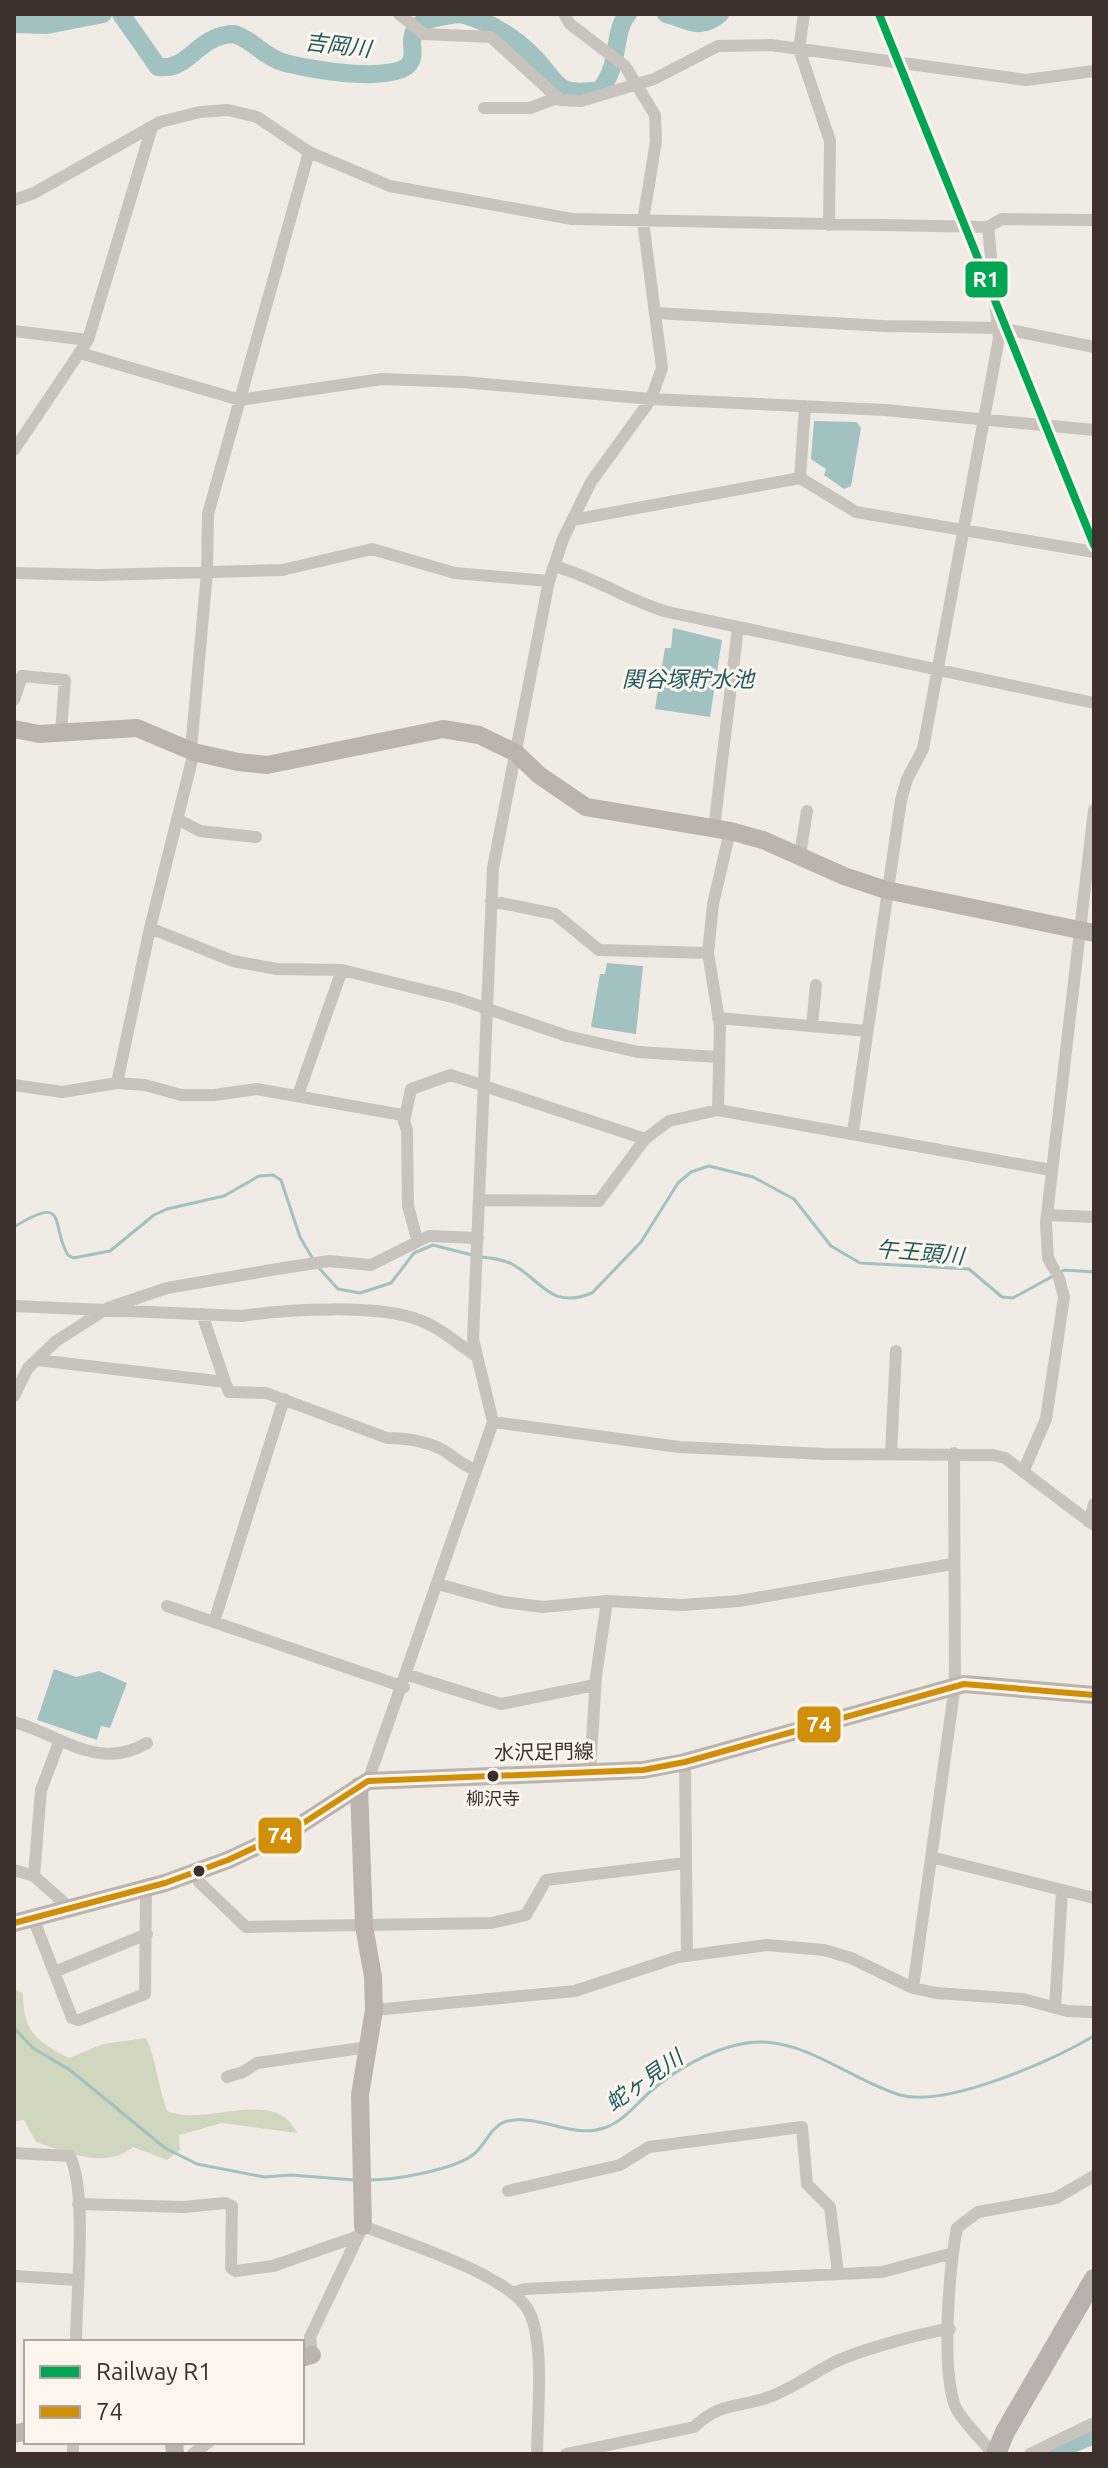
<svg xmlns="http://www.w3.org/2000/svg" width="1108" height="2468" viewBox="0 0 1108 2468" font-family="Ubuntu,'Noto Sans JP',sans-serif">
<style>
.green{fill:#d1d6bf}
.water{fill:#a1c2c1}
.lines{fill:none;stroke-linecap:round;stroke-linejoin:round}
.stream{stroke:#a1c2c1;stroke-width:3}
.river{stroke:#a1c2c1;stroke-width:18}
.street{stroke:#c9c3be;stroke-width:12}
.secondary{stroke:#bab3ae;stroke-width:18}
.primary{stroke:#b8b1ad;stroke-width:20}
.bus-1-casing{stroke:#fbf5ee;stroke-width:12}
.bus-1{stroke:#d18e09;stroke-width:6}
.rail-1-casing{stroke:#fbf5ee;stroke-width:14}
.rail-1{stroke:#00a651;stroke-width:8}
.bus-dot{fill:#3b302b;stroke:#fbf5ee;stroke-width:3}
.labels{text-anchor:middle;stroke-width:6;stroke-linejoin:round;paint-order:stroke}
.bus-label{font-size:18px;fill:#3b302b;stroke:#fbf5ee}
.street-label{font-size:20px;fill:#3b302b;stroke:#fbf5ee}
.water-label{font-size:22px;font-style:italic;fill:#1f5a5e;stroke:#fbf5ee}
.line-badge{stroke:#fbf5ee;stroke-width:3}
.badge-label{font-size:22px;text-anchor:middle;font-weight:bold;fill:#fff}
</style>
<rect width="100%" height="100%" fill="#f0ebe5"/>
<path class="green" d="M14,1989l9,4c0,39 13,48 46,65l34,-14 43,-6c11,24 12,48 21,73 36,17 109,-26 130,22l-75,-10 -43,12 1,15 -13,10 -34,-13c-27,23 -67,5 -97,-5l-12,-22 -10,2z"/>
<path class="water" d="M814,421l43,1 4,6 -10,58 -7,3 -20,-14 2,-6 -15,-10z
M673,628l49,12 -12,77 -55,-8 10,-61h6z
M607,963l36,3 -7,68 -45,-7 9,-53h5z
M54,1669l22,8 23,-6 28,12 -17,45 -9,-2 -4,14 -60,-20z"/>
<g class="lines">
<path class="stream" d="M14,1227c56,-35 36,0 54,28l5,3 37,-7 44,-36 13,-6 57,-13 35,-20 14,-1 8,5 19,57 14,24
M480,1257c11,1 22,2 32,7 31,17 38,46 80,29l49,-51 37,-59 13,-11 18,-6 44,11 41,22 37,47 29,17 109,6 33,28 11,1 51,-28 30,2
M318,1267l20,22 22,4 31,-10 23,-30 19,-8 39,10
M14,2028l19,20 37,22 95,78 32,16 67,13 27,-2 63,5
M369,2180c26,0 85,-10 105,-26 12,-10 18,-30 34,-33 31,-7 65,18 96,7 19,-6 32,-24 47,-37 24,-21 59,-41 90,-47 56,-13 108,36 159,51 47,13 153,-35 194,-59"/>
<path class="river" d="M121,14l37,53c33,4 38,-32 76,-33 18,5 29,22 48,28 24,7 118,24 129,-1 3,-6 1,-12 1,-19 0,-24 27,-25 47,-28
M462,14c28,8 50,21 71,42 27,27 20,41 67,34 22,-27 12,-59 28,-76
M666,14c22,5 32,18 54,0
M14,24l33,1 56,-11
M1048,2454l46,-19"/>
<path class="street" d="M399,14l25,20 67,3 69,63 21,1 73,-22 64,-33 53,-1 255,35 68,-9
M804,14l-5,35 31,92 -1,84
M484,108h46l27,-10
M14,200l20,-7 126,-71 40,-10 28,-2 29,7 52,35 81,34 182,33 416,8 14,-8 92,1
M656,313l228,13 116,2 94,19
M14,331l74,9
M80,353l160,47 142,-21 81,3 188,17 234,11 209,20
M805,406l-5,72 56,34 238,40
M14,450l74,-110 64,-213
M572,520l228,-42
M554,566c41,11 74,35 114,46l426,91
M14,573l84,2 184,-5 90,-21 83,24 94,8
M14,700l8,-24 43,4 -4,52
M191,749l16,-177 1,-58 101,-362
M177,819l23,12 56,6
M714,829l24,-202
M800,855l7,-44
M491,901l64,13 44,36 109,3
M150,928l83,33 44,8 65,1 114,28 111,38 71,16 80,5
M718,1018l149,13
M812,1026l4,-41
M117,1083l33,-155 44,-176
M14,1085l48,7 55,-9 28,2 36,10h33l43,-6 145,26 5,15 1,76 9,33
M298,1095l44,-125
M718,1110l2,-84 -12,-73 5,-49 17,-73
M404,1122l7,-33 40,-14 194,64
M853,1132l48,-332 6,-21 16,-30 76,-411 -11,-111
M479,1200l120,1 46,-62 24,-18 49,-11 333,60
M1047,1215l47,2
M1054,1269l-6,-11 -2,-35 48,-413
M14,1306l228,10c44,-7 136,-12 177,4 20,7 39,24 57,36
M202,1314l23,68
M37,1360l188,22 4,10 37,1 121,45c19,0 39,3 56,12 12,7 20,16 33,20
M14,1396l14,-28 28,-27 52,-33 59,-20 110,-19 52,-8 42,4 58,-29 49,2
M493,1422l186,25 145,7 169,1 12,3 89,67
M891,1453l5,-102
M1023,1472l23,-53 18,-122 -5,-19
M1089,1522l5,-18
M438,1584l65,18 40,5 64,-6 75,4 57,-4 213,-37
M167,1606l237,81
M214,1622l70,-223
M408,1675l93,29 94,-19
M14,1722c47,13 84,50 133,21
M685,1762l2,194
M590,1773l6,-97 11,-75
M368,1781l125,-359 -20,-83 20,-471 56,-287 14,-42 28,-57 60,-83 11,-31 -19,-147 13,-80 -1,-26 -30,-49 -55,-42 -6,-10
M931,1857l163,41
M14,1870l20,6 36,32
M34,1876l7,-86 19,-50
M199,1882l47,45 245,-4 35,-8 20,-35 140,-17
M33,1918l39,100 7,2 66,-26 1,-106
M54,1972l93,-38
M913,1988l42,-303 -1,-232
M1055,2008l7,-118
M374,2010l201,-19 103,-34 89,-12 57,5 27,8 62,30 23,5 87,6 44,12 27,1
M227,2077l16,-5 14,-9 111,-16
M14,2153l56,3c18,38 6,141 6,186
M508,2191l112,-26 29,-18 153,-20 5,57 23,23 8,67
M78,2204l106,3 41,-4 7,3 -1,62 5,3 37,-5 83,-29
M14,2276l63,4
M512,2293l13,-4 357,-17 71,-19
M312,2355l-2,-18 53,-111c40,16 141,47 164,82 19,29 10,110 10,146
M73,2454v-12
M193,2454l16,-12
M566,2454l128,-27c27,-26 47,-19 78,-31 22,-9 39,-21 59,-32 22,-12 93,-32 119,-35
M993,2454c-9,-12 -33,-35 -38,-48 -14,-38 -6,-137 2,-178l21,-16 78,-14 38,-22
M1030,2454l64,-31"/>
<path class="secondary" d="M14,729l25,5 98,-6 57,24 44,10 29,3 176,-36 36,6 37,18 23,22 47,32 144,24 33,9 81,36 42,14 208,43
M359,1786l5,140 9,51 1,33 -14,85 3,131
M14,1923l151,-40 63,-23 66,-31 74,-48 275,-11 42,-8 279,-78 130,11
M302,2358l10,-3
M14,2434l12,-3
M174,2442l1,12"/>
<path class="primary" d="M996,2454l9,-22 89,-153"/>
<defs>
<path id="bus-1" d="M14,1923l151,-40 63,-23 66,-31 74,-48 275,-11 42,-8 279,-78 130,11"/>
</defs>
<use href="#bus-1" class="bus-1-casing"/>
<use href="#bus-1" class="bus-1"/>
<defs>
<path id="rail-1" d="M879,14l215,531"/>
</defs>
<use href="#rail-1" class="rail-1-casing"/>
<use href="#rail-1" class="rail-1"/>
</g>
<g class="bus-dot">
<circle cx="493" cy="1776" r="7"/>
<circle cx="199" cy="1871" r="7"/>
</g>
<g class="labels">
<g class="bus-label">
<text x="493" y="1805">柳沢寺</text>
</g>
<g class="street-label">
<text transform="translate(544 1752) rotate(-1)" y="7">水沢足門線</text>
</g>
<g class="water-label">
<text transform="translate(338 45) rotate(7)" y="8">吉岡川</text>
<text x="688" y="687">関谷塚貯水池</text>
<text transform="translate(920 1252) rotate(5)" y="8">午王頭川</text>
<text transform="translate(644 2080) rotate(-35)" y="8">蛇ヶ見川</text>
</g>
</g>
<g class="line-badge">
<rect x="964" y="260" width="45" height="39" rx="8" fill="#00a651"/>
<rect x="796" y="1705" width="46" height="39" rx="8" fill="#d18e09"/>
<rect x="257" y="1816" width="46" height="39" rx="8" fill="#d18e09"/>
</g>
<g class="badge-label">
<text x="986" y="287">R1</text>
<text x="819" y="1732">74</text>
<text x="280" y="1843">74</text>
</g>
<rect width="1108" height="2468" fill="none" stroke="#3b302b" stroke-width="32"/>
<rect x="24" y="2340" width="280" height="104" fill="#fbf5ee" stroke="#aea6a0" stroke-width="2"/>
<rect x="40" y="2366" width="40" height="12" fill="#00a651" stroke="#aea6a0" stroke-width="2"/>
<text x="96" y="2380" font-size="24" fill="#3b302b">Railway R1</text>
<rect x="40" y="2406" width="40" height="12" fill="#d18e09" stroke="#aea6a0" stroke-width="2"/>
<text x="96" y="2420" font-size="24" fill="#3b302b">74</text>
</svg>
